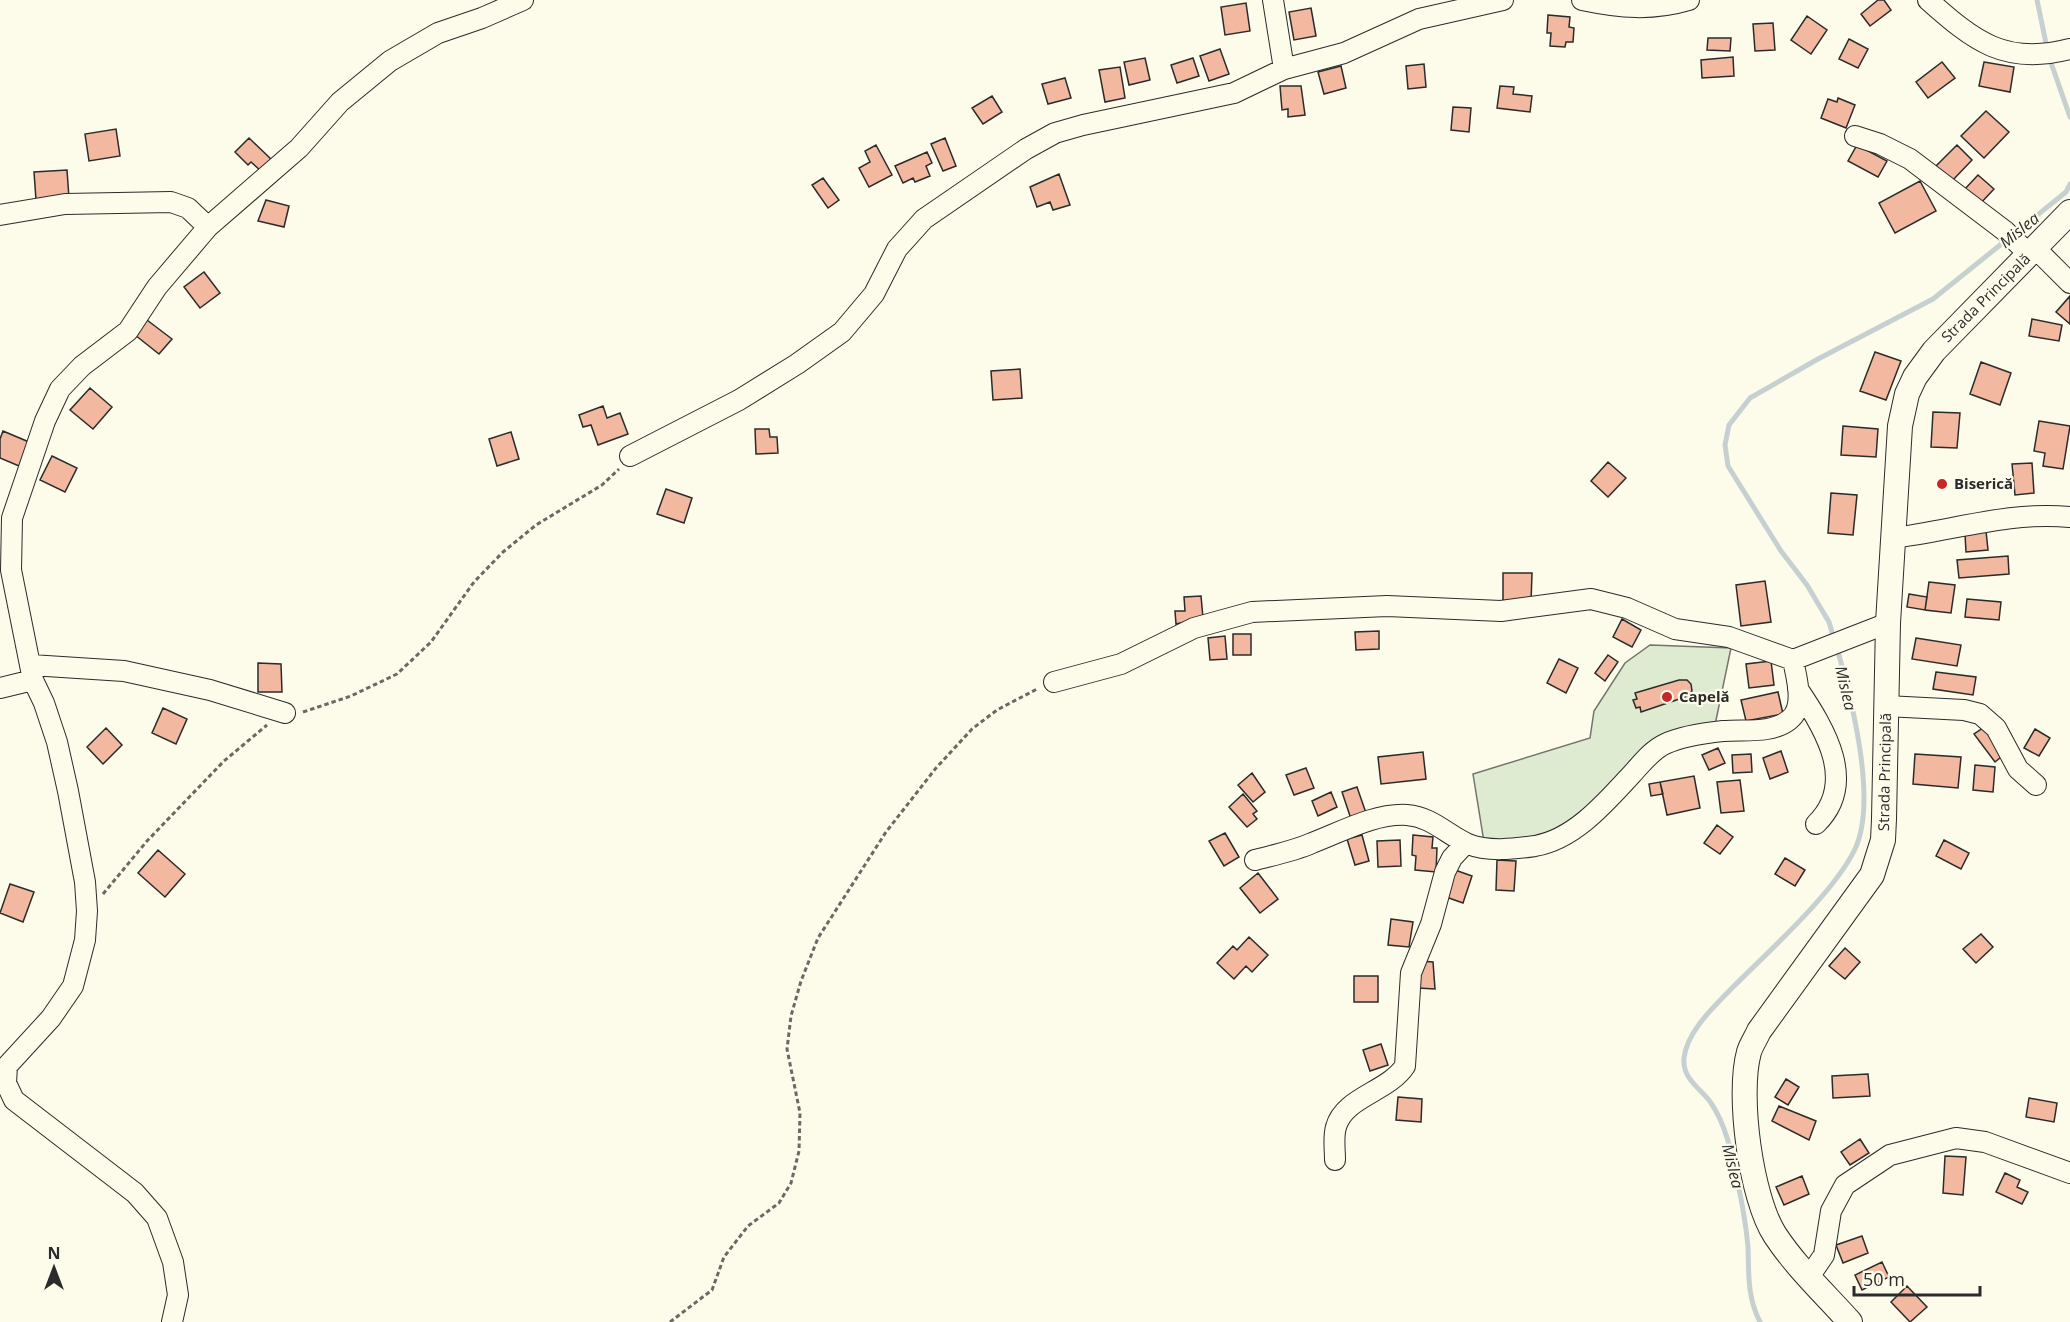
<svg xmlns="http://www.w3.org/2000/svg" width="2070" height="1322" viewBox="0 0 2070 1322" font-family="'Open Sans',sans-serif">
<style>
.green{fill:#deebd1;stroke:#74746e;stroke-width:1.5}
.lines{fill:none;stroke-linecap:round;stroke-linejoin:round}
.stream{stroke:#c7d0d0;stroke-width:5}
.building{fill:#f2b8a0;stroke:#2b2b2b;stroke-width:1.5}
.minor-casing{stroke:#2b2b2b;stroke-width:22}
.major-casing{stroke:#2b2b2b;stroke-width:26}
.path{stroke:#6a6964;stroke-width:3;stroke-dasharray:4.5 3;stroke-linecap:butt}
.minor{stroke:#fdfbea;stroke-width:20}
.major{stroke:#fdfbea;stroke-width:24}
.poi-dot{fill:#c62828;stroke:#fdfbea;stroke-width:2}
.labels{text-anchor:middle;stroke-width:4.5;stroke-linejoin:round;paint-order:stroke}
.street-label{font-size:15px;fill:#2b2b2b;stroke:#fdfbea}
.poi-label{font-size:15px;font-weight:bold;fill:#2b2b2b;stroke:#fdfbea;text-anchor:start}
.water-label{font-size:16px;font-style:italic;fill:#2b2b2b;stroke:#fdfbea}
</style>
<rect width="100%" height="100%" fill="#fdfbea"/>
<path class="green" d="M1650,645l81,3 -16,77 -26,5 -117,92 -33,15 -55,5 -11,-68 117,-36 4,-27 31,-48z"/>
<g class="lines">
<path class="stream" d="M2037,0l10,48
M2049,57l21,60
M1834,639l-5,-17 -22,-37 -26,-34 -53,-85 -3,-21 4,-20 21,-27 68,-39 115,-60 133,-107 4,-8
M1760,1322c-13,-25 -11,-48 -12,-75 -2,-23 -6,-45 -11,-67 -5,-26 -11,-55 -26,-77 -9,-14 -29,-23 -27,-45 3,-27 30,-51 48,-70 36,-36 102,-95 123,-139 23,-49 -4,-151 -18,-201"/>
</g>
<path class="building" d="M1878,0h6l7,10 -21,16 -9,-12z
M1246,3l4,28 -25,4 -4,-28z
M1311,8l5,28 -22,4 -5,-28z
M1548,15l22,2 -1,10 5,1 -1,14h-7l-1,5 -15,-1 1,-13h-4z
M1807,16l20,14 -16,24 -20,-14z
M1773,23l2,27 -20,1 -2,-27z
M1708,38h23l-1,13 -23,-1z
M1849,39l19,10 -10,19 -19,-9z
M1220,49l9,25 -20,7 -9,-25z
M1733,57l1,19 -32,2 -1,-18z
M1145,58l5,22 -21,5 -5,-23z
M1193,58l6,18 -22,7 -6,-18z
M1942,62l13,16 -27,20 -12,-16z
M1984,62l30,5 -4,25 -31,-6z
M1424,64l2,23 -18,2 -2,-23z
M1341,66l5,22 -22,6 -6,-22z
M1120,67l5,31 -20,4 -6,-32z
M1065,78l6,20 -23,6 -6,-20z
M1280,86h21l4,29 -17,2v-8l-6,1z
M1500,86l14,1 -1,7 19,2 -2,16 -33,-4z
M992,96l10,16 -19,12 -11,-16z
M1838,98l17,7 -9,23 -25,-10 7,-19 9,3z
M1453,107l18,1 -2,24 -18,-2z
M1986,111l23,21 -25,26 -23,-22z
M116,129l4,27 -31,5 -4,-27z
M249,138l23,22 -11,11 -10,-9 -3,3 -13,-13z
M945,138l11,28 -13,5 -12,-27z
M876,145l16,30 -23,12 -10,-19 11,-6 -5,-11z
M1857,145l30,16 -9,16 -30,-16z
M1957,145l15,15 -21,22 -16,-15z
M927,152l5,11 -6,3 4,10 -15,6 -2,-4 -10,5 -8,-17z
M67,170l2,28 -33,2 -2,-28z
M1059,174l11,31 -17,5 -3,-8 -13,5 -7,-20z
M1978,175l16,14 -15,16 -15,-15z
M823,178l16,22 -11,8 -16,-23z
M1920,181l16,30 -41,22 -16,-30z
M266,200l23,6 -5,21 -26,-6z
M204,272l16,21 -20,15 -16,-21z
M2070,296v28l-14,-12z
M2032,319l30,6 -3,16 -30,-5z
M147,320l25,19 -13,15 -24,-19z
M1875,352l26,9 -15,39 -26,-9z
M1981,362l30,11 -11,32 -30,-11z
M1020,369l2,29 -29,2 -2,-29z
M90,388l22,19 -19,22 -23,-19z
M603,406l4,12 13,-5 8,21 -30,11 -7,-20 -8,2 -4,-12z
M1933,412l27,1 -3,35 -26,-1z
M2039,421l31,5 -7,43 -20,-3 2,-13 -11,-2z
M1843,426l35,3 -2,28 -35,-2z
M755,429h14l1,8h7l1,16 -22,1z
M3,431l26,11 -10,24 -19,-8v-19z
M511,432l8,27 -22,7 -8,-27z
M52,456l25,12 -12,24 -25,-12z
M1608,462l18,16 -18,19 -17,-16z
M2032,463l2,30 -19,2 -3,-31z
M666,489l26,9 -8,25 -27,-9z
M1831,493l26,2 -4,40 -25,-2z
M1986,531l2,19 -22,2 -1,-18z
M2008,556l1,18 -50,4 -2,-18z
M1503,573h29l-1,29h-28z
M1765,581l6,41 -30,4 -5,-41z
M1929,582l26,3 -4,28 -26,-3z
M1909,594l18,3 -2,13 -18,-3z
M1201,596l2,22 -27,6 -1,-13h10l-1,-14z
M1967,599l34,3 -2,18 -34,-3z
M1622,619l19,11 -9,17 -19,-10z
M1379,631v18l-23,1 -1,-18z
M1233,634h18v21h-18z
M1225,636l2,23 -17,1 -2,-22z
M1916,638l45,7 -4,21 -45,-7z
M1608,655l10,7 -13,19 -10,-8z
M1559,659l19,9 -12,25 -19,-10z
M1771,661l3,24 -25,3 -3,-24z
M258,663l23,1 1,28h-24z
M1936,672l40,5 -3,18 -40,-6z
M1679,680h8l4,4 1,7 -4,5 -47,16 -1,-5 -4,1 -3,-8 4,-1 -2,-6z
M1778,692l5,22 -37,7 -5,-21z
M163,708l24,11 -11,25 -24,-11z
M1986,726l20,27 -11,9 -21,-28z
M106,728l16,17 -19,19 -16,-17z
M2035,729l15,9 -11,18 -15,-8z
M1718,748l7,15 -16,7 -7,-15z
M1781,751l7,21 -18,7 -7,-21z
M1423,752l3,27 -45,5 -3,-27z
M1751,754l1,18 -19,1 -1,-18z
M1915,754l46,3 -3,31 -45,-4z
M1975,765l20,2 -2,25 -20,-2z
M1306,768l8,20 -20,7 -8,-20z
M1252,773l13,19 -12,10 -15,-17z
M1694,776l6,32 -33,7 -7,-33z
M1740,780l4,31 -23,2 -4,-31z
M1660,782l3,12 -12,2 -2,-12z
M1357,787l9,26 -15,6 -9,-27z
M1331,792l6,15 -19,9 -6,-15z
M1243,794l14,17 -4,3 4,5 -10,8 -18,-20z
M1717,825l16,12 -13,17 -16,-11z
M1225,833l14,24 -15,9 -15,-25z
M1362,835l7,26 -14,4 -8,-26z
M1413,835l20,2 -1,11h5l-1,24 -21,-2 1,-14 -4,-1z
M1400,840l1,26 -23,1 -1,-26z
M1944,840l25,13 -8,16 -25,-13z
M158,850l27,24 -20,23 -27,-24z
M1785,858l20,12 -10,16 -20,-12z
M1497,860l19,1 -2,30 -18,-1z
M1455,870l17,6 -9,27 -17,-6z
M1258,873l20,26 -18,14 -20,-25z
M10,884l24,8 -11,30 -23,-9z
M1391,919l22,3 -4,25 -21,-2z
M1981,934l12,13 -17,16 -13,-14z
M1249,937l19,18 -16,17 -6,-6 -12,13 -17,-16 16,-17 4,4z
M1845,948l15,14 -15,17 -16,-13z
M1420,961l13,1 2,27 -17,-1z
M1354,976h24v26h-24z
M1381,1044l7,21 -18,6 -7,-21z
M1868,1074l2,22 -37,2 -1,-22z
M1786,1079l13,8 -11,18 -13,-8z
M1398,1097l24,2 -1,23 -25,-2z
M2029,1098l28,5 -3,19 -28,-5z
M1779,1106l37,15 -7,19 -37,-19z
M1860,1139l9,14 -19,12 -9,-13z
M1945,1156l21,1 -3,38 -20,-2z
M2005,1173l15,7 -3,7 11,5 -6,12 -26,-12z
M1802,1176l7,18 -25,11 -8,-18z
M1862,1236l6,17 -25,10 -7,-18z
M1882,1262l7,15 -27,13 -7,-15z
M1907,1286l20,21 -17,15 -19,-20z"/>
<g class="lines">
<defs>
<path id="minor" d="M1273,0l11,69
M1582,0c38,8 70,11 107,0
M1928,0c46,41 77,66 142,49
M1855,136l25,8 30,15 95,72 25,24
M0,215l65,-11 106,-2 17,6 20,19
M2036,249l34,34
M630,456l109,-56 58,-36 45,-32 32,-38 23,-45 27,-30 102,-70 29,-16 28,-8 151,-32 50,-24 60,-16 75,-34 84,-19
M1893,538c58,-7 117,-27 177,-21
M31,665l93,6 86,19 75,23
M1054,682l67,-18 73,-36 58,-16 135,-6 114,5 90,-12 36,9 48,21 54,8 64,23 95,-37
M0,688l33,-8
M1798,689c27,40 60,94 18,135
M1886,706l78,4 16,4 16,14 22,41 18,16
M1255,860c19,-5 39,-9 57,-17 29,-11 63,-30 95,-28 25,2 39,19 61,29 20,8 46,5 67,2 40,-7 71,-44 97,-72 10,-11 20,-24 33,-30 17,-8 39,-11 58,-13 22,-2 48,3 66,-11 17,-12 7,-44 4,-60
M1335,1160c0,-11 -2,-23 1,-33 8,-30 52,-35 69,-61l6,-93 20,-49 14,-52 7,-14 14,-15
M1809,1277l15,-22 7,-44 14,-26 45,-30 66,-17 29,4 85,31
M172,1322l6,-27 -5,-33 -16,-44 -22,-25 -121,-93 -8,-17 1,-17 44,-48 22,-32 12,-46 2,-29 -2,-29 -17,-91 -11,-49 -13,-39 -11,-23 -22,-110 1,-52 33,-97 15,-32 22,-23 46,-35 29,-44 51,-60 91,-79 41,-46 50,-41 48,-28 44,-15 41,-18"/>
<path id="major" d="M1850,1322c-25,-28 -54,-55 -75,-87 -24,-37 -38,-140 -26,-183 2,-7 7,-14 10,-21l113,-156 11,-35 1,-21 4,-196 12,-197 7,-32 8,-17 19,-26 136,-139"/>
</defs>
<use href="#minor" class="minor-casing"/>
<use href="#major" class="major-casing"/>
<path class="path" d="M303,712l48,-16 46,-22 34,-32 43,-60 29,-30 33,-27 66,-40 17,-16
M103,894l44,-53 77,-80 43,-36
M670,1322l42,-32 12,-33 24,-31 31,-23 12,-20 8,-32 1,-38 -13,-64 4,-33 10,-35 17,-43 68,-106 50,-64 36,-39 25,-19 40,-21"/>
<use href="#minor" class="minor"/>
<use href="#major" class="major"/>
</g>
<g class="poi-dot">
<circle cx="1942" cy="484" r="6"/>
<circle cx="1667" cy="697" r="6"/>
</g>
<g class="labels">
<g class="street-label">
<text transform="translate(1986 298) rotate(-45)" y="5">Strada Principală</text>
<text transform="translate(1885 772) rotate(-89)" y="5">Strada Principală</text>
</g>
<g class="poi-label">
<text x="1954" y="489">Biserică</text>
<text x="1679" y="702">Capelă</text>
</g>
<g class="water-label">
<text transform="translate(2019 230) rotate(-39)" y="6">Mislea</text>
<text transform="translate(1846 688) rotate(77)" y="6">Mislea</text>
<text transform="translate(1733 1166) rotate(76)" y="6">Mislea</text>
</g>
</g>
<g transform="translate(54 1268)" stroke="#fdfbea" stroke-width="4.5" paint-order="stroke">
<path d="M0-4.5L10 22L0 15L-10 22Z" fill="#2b2b2b"/>
<text y="-9" font-size="16" font-weight="bold" text-anchor="middle" fill="#2b2b2b">N</text>
</g>
<path d="M1854 1286v9h126v-9" fill="none" stroke="#2b2b2b" stroke-width="3"/>
<text x="1863" y="1286" font-size="18" fill="#2b2b2b" stroke="#fdfbea" stroke-width="4.5" paint-order="stroke">50 m</text>
</svg>
